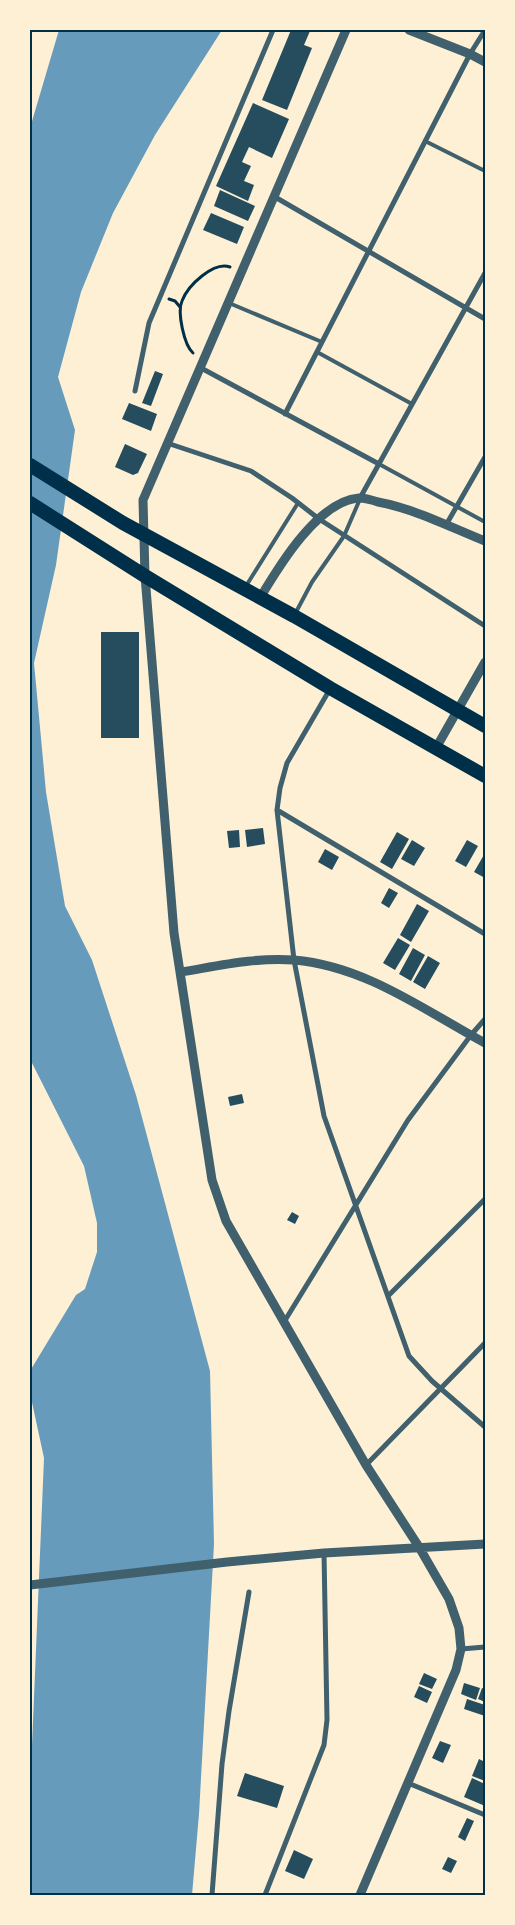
<svg xmlns="http://www.w3.org/2000/svg" width="515" height="1925" viewBox="0 0 515 1925" font-family="'Titillium Web',sans-serif">
<style>
.water{fill:#669bbc}
.building{fill:#264d5e}
.lines{fill:none;stroke-linecap:round;stroke-linejoin:round}
.path{stroke:#003049;stroke-width:3}
.service{stroke:#3f606c;stroke-width:4}
.minor{stroke:#3f606c;stroke-width:5}
.tertiary{stroke:#3f606c;stroke-width:9}
.trunk{stroke:#003049;stroke-width:14}
.neatline{fill:none;stroke:#003049;stroke-width:2}
</style>
<rect width="100%" height="100%" fill="#fdf0d5"/>
<path class="water" d="M59,30h163l-67,105 -42,78 -32,79 -23,85 17,53 -19,135 -22,98 12,129 19,114 27,54 44,135 74,276 4,173 -15,270 -7,81h-162v-102l14,-335 -14,-65v-22l46,-76 9,-6 12,-37v-29l-13,-57 -54,-107v-931z"/>
<path class="building" d="M291,30l19,1 -6,14 8,3 -25,62 -25,-10z
M253,103l36,16 -17,39 -23,-11 -7,15 9,4 -7,15 10,4 -6,16 -32,-15z
M220,190l35,16 -7,15 -34,-15z
M211,213l33,14 -7,17 -34,-14z
M155,371l8,3 -12,32 -9,-3z
M129,403l28,11 -6,17 -29,-12z
M125,444l22,10 -9,19 -5,2 -18,-8z
M101,632h38v106h-38z
M263,828l2,16 -18,3 -2,-17z
M239,830l1,17 -11,1 -2,-17z
M397,832l12,7 -17,30 -12,-7z
M412,840l13,8 -11,18 -13,-7z
M467,840l11,6 -12,21 -11,-6z
M325,849l14,8 -7,13 -14,-8z
M485,853v25l-11,-6z
M389,888l9,5 -9,15 -8,-5z
M417,904l12,7 -18,31 -11,-7z
M398,938l12,7 -15,25 -12,-7z
M413,948l12,7 -14,26 -12,-7z
M428,956l12,7 -15,26 -12,-7z
M242,1094l2,9 -14,3 -2,-9z
M292,1212l7,4 -4,8 -8,-4z
M424,1673l13,6 -5,10 -13,-5z
M464,1683l16,5 -4,12 -15,-6z
M419,1686l13,6 -5,11 -13,-6z
M482,1688l3,1v13l-7,-3z
M467,1699l18,6v11l-21,-7z
M440,1741l11,4 -8,18 -11,-5z
M479,1759l6,3v19l-13,-5z
M245,1773l39,13 -7,22 -40,-12z
M472,1778l13,6v22l-21,-9z
M467,1818l7,3 -9,20 -7,-4z
M294,1850l19,9 -9,20 -19,-8z
M448,1857l9,4 -6,12 -9,-4z"/>
<g class="lines">
<path class="path" d="M169,299l6,2 5,6
M193,353c-9,-8 -16,-41 -11,-52 6,-16 32,-40 48,-34"/>
<path class="service" d="M425,141l60,30
M229,303l93,39
M317,352l95,52
M379,464l106,58
M246,586l52,-83
M295,614l17,-32 32,-46 16,-37"/>
<path class="minor" d="M275,197l210,122
M201,368l178,96
M135,391l14,-68 124,-293
M285,414l185,-360 15,-24
M167,443l84,28 41,27 27,21 166,107
M360,498l125,-225
M446,525l39,-68
M330,689l-43,74 -7,25 -3,22 17,150 30,156 85,240 23,25 53,46
M277,810l208,124
M388,1296l97,-97
M284,1322l124,-202 63,-85 14,-16
M366,1465l119,-122
M461,1649l24,-2
M408,1783l77,32
M212,1895l10,-131 7,-53 20,-119
M265,1895l59,-150 3,-25 -3,-167"/>
<path class="tertiary" d="M346,30l-203,470 2,76 29,357 38,247 14,41 140,244 53,82 30,52 10,29 2,21 -5,21 -96,225
M409,30l61,24 15,8
M260,598c19,-32 58,-97 99,-100 6,0 13,2 19,4 37,7 72,25 107,39
M436,748l49,-86
M181,972c37,-6 75,-15 113,-12 71,6 130,50 191,83
M30,1585l197,-23 97,-9 161,-9"/>
<path class="trunk" d="M30,465l93,58 171,93 191,110
M30,503l115,73 185,112 155,88"/>
</g>
<rect width="515" height="1925" fill="none" stroke="#fdf0d5" stroke-width="62"/>
<rect x="31" y="31" width="453" height="1863" class="neatline"/>
</svg>
